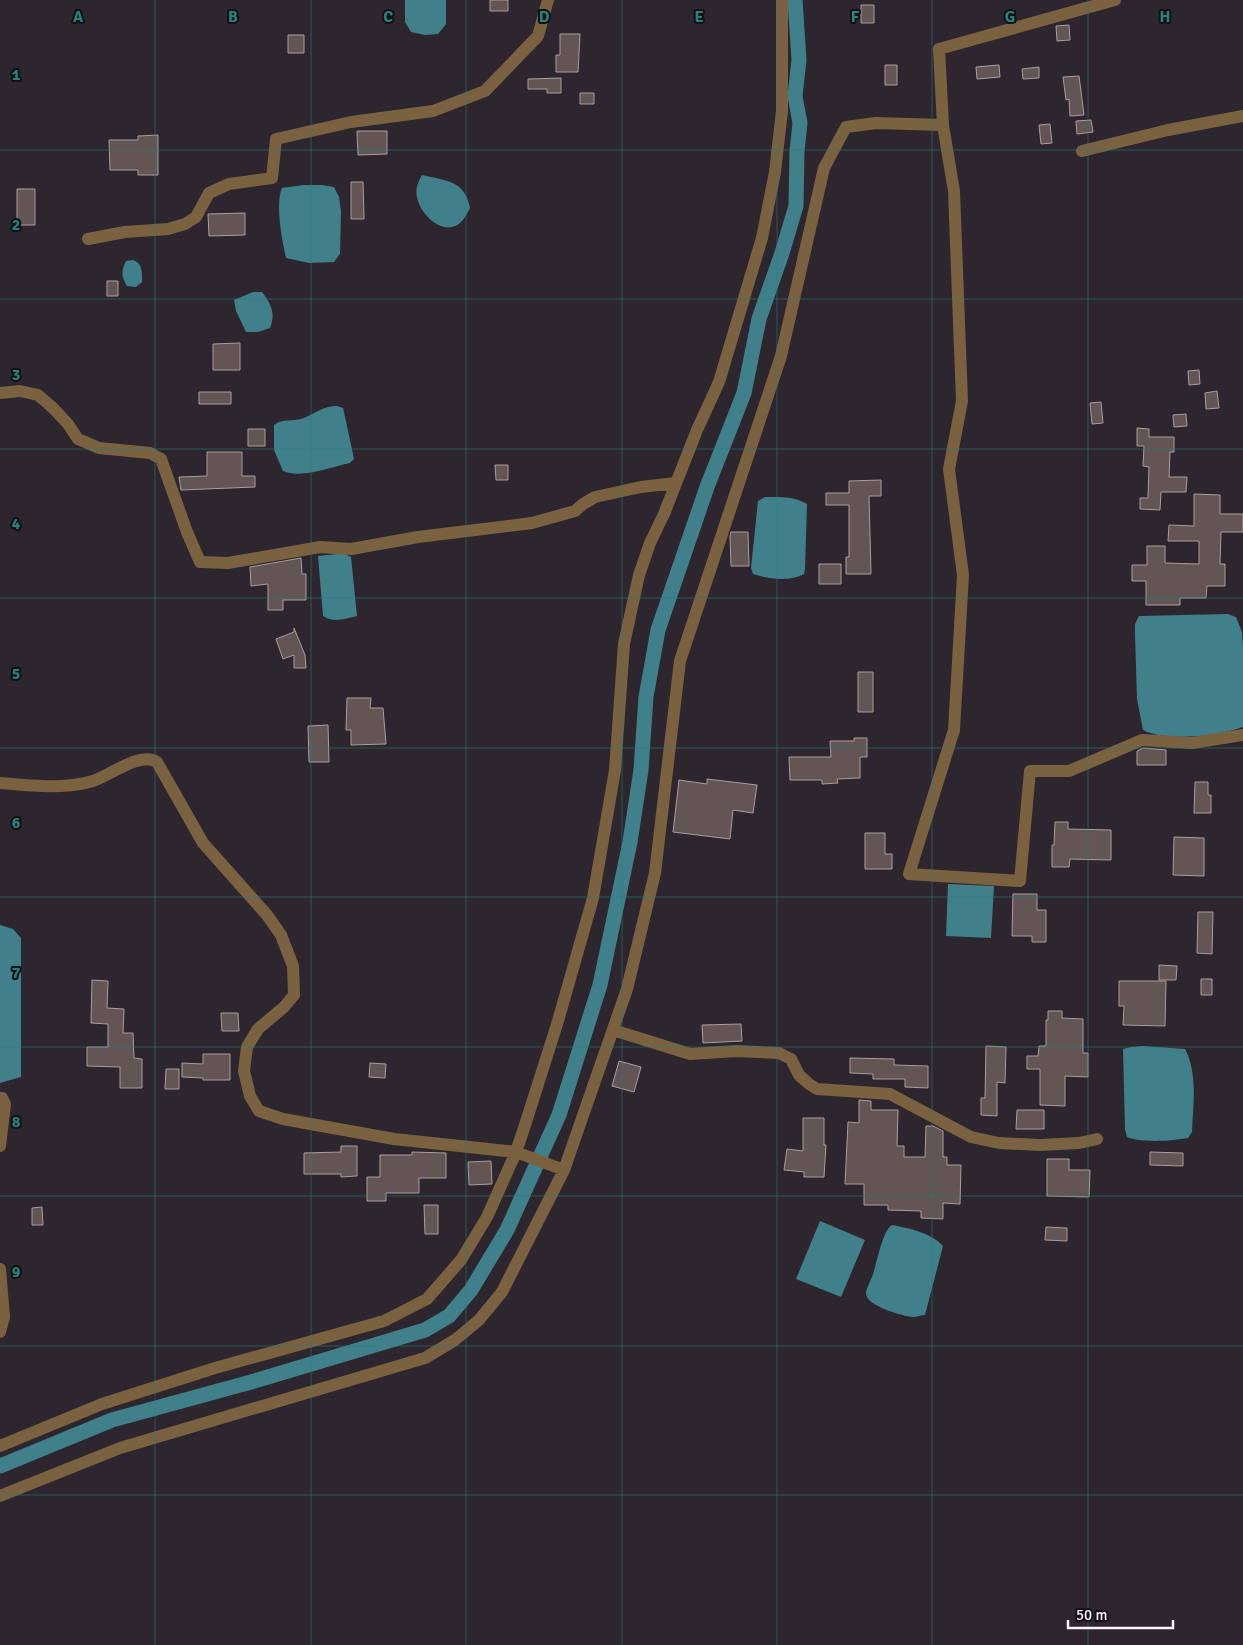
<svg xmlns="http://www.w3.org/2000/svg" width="1243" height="1645" viewBox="0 0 1243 1645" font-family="Signika,sans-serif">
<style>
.water{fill:#40808b}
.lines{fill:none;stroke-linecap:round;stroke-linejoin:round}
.canal{stroke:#40808b;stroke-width:15}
.building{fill:#635553;stroke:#ad9d9b}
.street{stroke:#7a6140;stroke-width:12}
.grid{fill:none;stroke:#26827c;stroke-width:1;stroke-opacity:0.55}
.grid-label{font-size:16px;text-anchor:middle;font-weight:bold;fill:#26827c;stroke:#131014;stroke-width:4;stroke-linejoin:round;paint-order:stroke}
</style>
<rect width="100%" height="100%" fill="#2d262f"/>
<path class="water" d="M405,0h41v24l-8,10 -13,1 -14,-3 -6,-10z
M422,175c24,6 43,5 48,33 -2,4 -5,10 -8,13 -17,18 -42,-6 -45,-24 -2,-8 1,-15 5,-22z
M304,185h18l12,2 5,10 2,15 -1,42 -6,8 -25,1 -23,-5c-4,-18 -11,-54 -4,-70z
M133,260c10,3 9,13 9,22l-6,5 -9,-1c-6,-10 -6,-15 -1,-25z
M253,292h9c9,12 14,21 8,36l-12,4h-12l-10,-21 -2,-11z
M337,406l6,2 1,4 10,47 -4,4c-20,4 -47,16 -67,8l-9,-21v-25c9,-7 20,-3 30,-7 12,-5 19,-12 33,-12z
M765,497c15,0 29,-1 42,7l-2,65 -1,5c-14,8 -36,5 -51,0l-2,-6 7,-67z
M337,554h8l6,3 6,59c-11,3 -24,7 -34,0l-5,-60z
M1228,614l8,3 6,15 1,15v80c-24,9 -77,15 -100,3l-6,-31 -2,-65v-10l4,-8z
M948,884l46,2 -3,52 -45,-2z
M0,925l13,4 8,9v139l-21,6z
M1143,1046l42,3c13,25 8,55 7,83l-4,6c-16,3 -47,5 -61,-1l-2,-8 -2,-80 8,-2z
M820,1221l45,19 -24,57 -45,-18z
M892,1225c16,3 40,8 51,21l-18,69c-4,0 -8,2 -12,2 -11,-1 -41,-10 -46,-20 -3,-5 2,-12 4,-18 6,-12 10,-47 21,-54z"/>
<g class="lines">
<path class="canal" d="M0,1466l112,-46 139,-38 174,-52 24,-14 22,-26 36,-60 52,-115 41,-130 30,-143 11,-72 5,-73 12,-67 49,-143 37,-94 15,-74 23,-66 14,-47 1,-55 3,-28 -5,-27 4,-36 -4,-60"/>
</g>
<path class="building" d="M490,0h18v11h-18z
M861,5h13v18h-13z
M1069,25l1,15 -13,1 -1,-15z
M560,34h20l-2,38h-22v-17h4z
M288,35h16v18h-16z
M885,65h12v20h-12z
M999,65l1,12 -23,2 -1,-12z
M1039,67v11l-16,1 -1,-10z
M1079,76l5,39 -14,1 -1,-17 -3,1 -3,-23z
M561,78v15h-14v-4h-19v-10z
M580,93h14v11h-14z
M1091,120l2,12 -16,2 -1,-13z
M1050,124l2,19 -11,1 -2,-19z
M357,131h30v23l-29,1z
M158,135v40h-20v-5h-28l-1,-30h29v-4z
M351,182h12l1,37h-13z
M17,189h18v36h-18z
M245,213v22l-36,1 -1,-22z
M107,281h11v15h-11z
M240,343v27h-27v-26z
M1199,370l1,14 -11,1 -1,-14z
M1217,391l2,17 -13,1 -1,-16z
M199,392h32v12h-32z
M1101,402l2,21 -11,1 -2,-21z
M1186,414l1,12 -13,1 -1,-12z
M1137,428l12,1v8h25v15h-4l-1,25h18l-1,15h-25l-1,18 -20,-1v-11h8l1,-31 -6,-1 1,-20h-7z
M248,429h17v17h-17z
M207,452h35v24h13v11l-74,3 -2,-13 28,-1z
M495,465h13v15h-12z
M881,480v16h-12l2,78h-25v-17h3v-52h-23v-12h23v-12z
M1194,494l26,1v19h23v18h-22l-1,32h5v22h-18l-1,12h-26v7h-34v-24h-14v-16h15v-19h18v17l34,1v-23h-31l1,-16 25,1z
M731,532h17l1,34h-18l-1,-30z
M301,558l1,16h4v26h-23v10h-15v-26l-17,2 -1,-19z
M819,564h22v20h-22z
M294,628l11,27 1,13h-12v-13l-11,4 -7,-20 18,-7z
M858,672h15v40h-15z
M347,698h24l-1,10h13l3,36 -35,1v-15h-5z
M328,725l1,37h-20l-1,-36z
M854,738h13v19h-7v21l-23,1 1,4 -16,1v-4h-32l-1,-23h42l-1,-16h24z
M1143,748l23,2v15h-29v-14z
M707,779l50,6 -4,28 -20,-3 -3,29 -57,-7 6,-52 28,4z
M1195,782h13v13h3v18h-17z
M1055,822h13v7l43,1v30l-41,-1 -1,8h-17v-22h2z
M865,833h20v21h7v15h-27z
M1174,837l30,1v38l-31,-1z
M1013,894h24v16h9v32h-14v-6h-20z
M1198,912h15l-1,42 -15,-1z
M1159,965l18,1 -1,14h-17z
M1201,979h11v16h-11z
M92,980l16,1 -1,27 17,1 -1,24h10l1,25 8,1v29h-22v-21l-33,-1v-19h21v-23l-17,-1z
M1119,981h47l-1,45 -42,-1 1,-19h-5z
M1048,1011h14v7l21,1v34h5v24l-23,-1v30l-25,-1v-36h-13v-13h11l1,-10h7v-26h2z
M221,1013h17l1,18h-17z
M741,1024l1,17 -39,2 -1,-18z
M986,1046l20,1 -1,36 -8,-1v34l-16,-1v-17h4z
M203,1054h27v26h-27v-2l-21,-1v-14l21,1z
M850,1058l44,1v6l34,1v22l-23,-1v-8h-32v-5l-23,-1z
M619,1061l22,6 -7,25 -22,-6z
M370,1063l16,1 -1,14 -16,-1z
M166,1069h13v20h-14z
M859,1100l12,1v9h27l-1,36h7v11h21l1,-31h7l10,5v26h4v8h14l-1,39 -17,-1v16l-22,-1v-7l-33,-1v-5h-24v-21h-19l3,-62 11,1z
M1017,1110h27v19h-28z
M803,1118h21v27h2l-2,32h-20v-5l-20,-2 3,-21 16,2z
M341,1146h16v30l-16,1v-3h-37v-21l37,-1z
M412,1152l34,1v25h-27v15h-33v8h-19v-24h13v-22h32z
M1150,1152l33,1v13l-33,-1z
M1047,1159h22v11h21l-1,27 -42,-1z
M491,1161l1,23 -23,1 -1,-23z
M424,1205h14v29h-13z
M42,1207l1,18h-11v-17z
M1046,1227l21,1v13l-22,-1z"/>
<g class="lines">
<path class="street" d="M943,125l11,66 8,210 -13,68 14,106 -9,155 -45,144 111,7 10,-110h39l73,-31 50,3 51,-8
M1082,151l86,-21 75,-14
M88,239l37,-7 43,-3 17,-5 11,-7 13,-24 20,-9 43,-6 4,-39 75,-17 82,-11 52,-20 53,-55 10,-36
M0,393l20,-2 18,4 15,13 15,16 10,15 21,9 51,5 11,6 26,73 13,30 28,1 92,-16 31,2 67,-12 114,-14 43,-12 8,-7 12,-7 46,-10 35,-4
M0,783c30,2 64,7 93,-2 16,-5 48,-30 64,-19l46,81 64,72 14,20 12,31 1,29 -10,12 -26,22 -11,18 -3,24 6,25 9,15 24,8 111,20 122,13 48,18
M613,1030l77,24 46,-3 43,2 12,6 8,16 10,9 8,5 73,5 81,43 28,6 41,2 39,-2 18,-4
M0,1098h2l3,6 -5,42
M0,1269l4,48 -4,15
M0,1446l102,-42 113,-36 169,-47 43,-22 34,-39 26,-43 29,-65 10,-30 32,-101 35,-123 22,-128 9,-126 15,-69 11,-32 14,-29 33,-84 22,-48 43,-144 13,-66 7,-61v-111
M0,1496l120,-48 305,-90 30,-18 24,-20 23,-28 62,-122 63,-181 28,-116 25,-212 101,-305 43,-188 22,-41 30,-4 67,2 -4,-76 176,-49"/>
</g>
<path class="grid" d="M155,0v1645M311,0v1645M466,0v1645M622,0v1645M777,0v1645M932,0v1645M1088,0v1645M0,150h1243M0,299h1243M0,449h1243M0,598h1243M0,748h1243M0,897h1243M0,1047h1243M0,1196h1243M0,1346h1243M0,1495h1243"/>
<g class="grid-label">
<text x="78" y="22">A</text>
<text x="233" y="22">B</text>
<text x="388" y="22">C</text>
<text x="544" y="22">D</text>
<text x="699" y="22">E</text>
<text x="855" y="22">F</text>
<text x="1010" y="22">G</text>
<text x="1165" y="22">H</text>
<text x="16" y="80">1</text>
<text x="16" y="230">2</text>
<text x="16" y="380">3</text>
<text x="16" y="529">4</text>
<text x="16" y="679">5</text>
<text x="16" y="828">6</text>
<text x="16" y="978">7</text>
<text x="16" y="1127">8</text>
<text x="16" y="1277">9</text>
</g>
<path d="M1068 1620v8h105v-8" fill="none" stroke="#f7f3f9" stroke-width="2.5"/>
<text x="1076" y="1620" font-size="15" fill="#f7f3f9" stroke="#131014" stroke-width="4" paint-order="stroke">50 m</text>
</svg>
